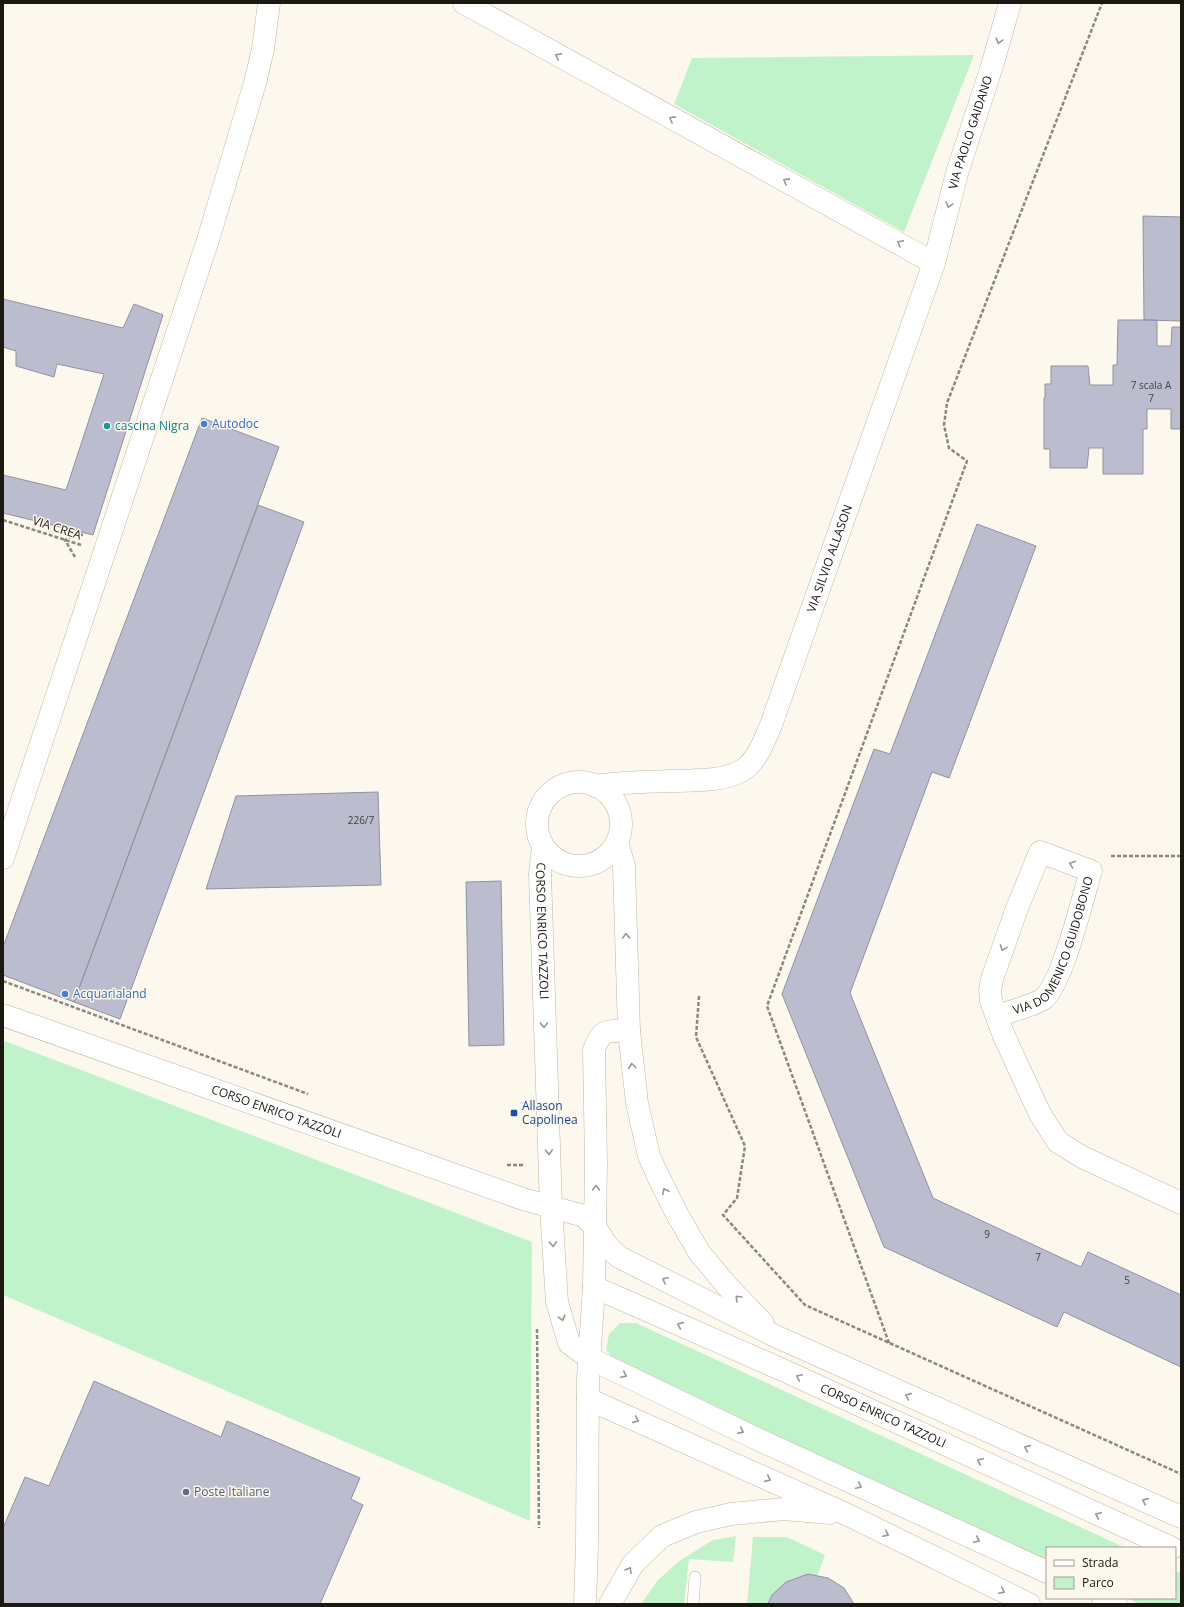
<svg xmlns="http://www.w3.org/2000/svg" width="1184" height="1607" viewBox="0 0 1184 1607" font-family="'Open Sans',sans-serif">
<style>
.green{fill:#c1f3cb}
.building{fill:#bcbccf;stroke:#9191a3}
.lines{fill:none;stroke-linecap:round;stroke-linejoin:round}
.service-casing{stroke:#bfb6a4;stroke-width:12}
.minor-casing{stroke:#bfb6a4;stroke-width:23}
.tertiary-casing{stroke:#bfb6a4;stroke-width:23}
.path{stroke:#8c8880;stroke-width:2.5;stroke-dasharray:4 2;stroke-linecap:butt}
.service{stroke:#fff;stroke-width:11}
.minor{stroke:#fff;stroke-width:22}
.tertiary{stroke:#fff;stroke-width:22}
.oneway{stroke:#989794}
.shop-dot{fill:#3f7fe0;stroke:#fdf8ed;stroke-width:1.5}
.culture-dot{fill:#0f9aa8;stroke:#fdf8ed;stroke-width:1.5}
.transit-dot{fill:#1a4fb4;stroke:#fdf8ed;stroke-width:1.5}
.service-dot{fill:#5c6f8a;stroke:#fdf8ed;stroke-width:1.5}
.labels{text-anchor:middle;stroke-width:3;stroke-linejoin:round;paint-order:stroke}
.number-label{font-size:10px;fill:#434141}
.street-label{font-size:12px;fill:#1b1812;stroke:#fdf8ed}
.shop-label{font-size:12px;fill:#366cbe;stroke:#fdf8ed;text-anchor:start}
.culture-label{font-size:12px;fill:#0d838f;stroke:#fdf8ed;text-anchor:start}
.transit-label{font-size:12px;fill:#164399;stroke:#fdf8ed;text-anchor:start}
.service-label{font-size:12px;fill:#4e5e75;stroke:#fdf8ed;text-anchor:start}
</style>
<rect width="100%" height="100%" fill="#fdf8ed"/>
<path class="green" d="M974,55l-70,177 -230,-128 18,-46z
M5,1041l527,201 -2,279 -527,-226v-248z
M620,1323h16l490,225h-79v13l-430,-197 -11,-14 3,-16z
M736,1536l-3,26 -44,-3 -5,45h-43l17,-24 21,-19 34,-21z
M753,1537h34l38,18 -8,21c-21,-4 -41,9 -49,28h-21z
M1175,1571l6,2v31h-41l-13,-6h48z"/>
<path class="building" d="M1143,216l38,1v104l-37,-1z
M3,299l120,29 11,-24 29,11 -70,220 -90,-22v-38l63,15 38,-116 -47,-10 -3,13 -38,-11v-15l-13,-4z
M1118,320h39v26h14l1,-19h9v102h-10v-20h-24v20h-4v45h-40v-26h-14l-2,20h-37v-19h-6v-51h1v-14h6v-18h37l2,19h23v-20h4z
M202,418l77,29 -205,555 -71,-27v-28z
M258,505l46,17 -184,497 -46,-17z
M977,524l59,22 -87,232 -17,-6 -82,221 83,205 148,69 7,-15 93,43v72l-117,-55 -7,15 -173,-80 -102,-253 92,-245 16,5z
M378,792l3,93 -175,4 30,-93z
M501,881l3,164 -35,1 -3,-164z
M94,1381l127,56 6,-16 133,57 -9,21 12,6 -43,99h-317v-76l22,-51 24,9z
M808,1574l20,4 16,10 10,16h-86l4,-9 14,-13z"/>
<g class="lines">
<defs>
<path id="service" d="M693,1604l2,-27"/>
<g id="minor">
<path d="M464,3l470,260"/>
<circle cx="579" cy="824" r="42"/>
<path id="s1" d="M595,786c26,-4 51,-4 77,-5 22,-1 49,1 69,-10 16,-9 23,-30 30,-46l163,-462 23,-90 35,-107 18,-63"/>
<path d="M617,842l7,24 5,165 8,72 12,53 9,20 19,38 22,38 29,35 35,36"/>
<path id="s2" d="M543,847l-3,27 11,333"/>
<path id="s3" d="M997,1016c11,-4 38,-11 46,-17 20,-16 39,-100 48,-128l-51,-19 -24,59 -24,68 -2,11 1,11 13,35 36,78 18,28 24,15 99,46"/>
<path d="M629,1031c-20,0 -28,-3 -35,19l2,113 -1,64 13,20 11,10 156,79 406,181"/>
<path d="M588,1399l260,116 181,89"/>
<path d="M585,1604l2,-58 1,-168 6,-91"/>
<path d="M610,1604l23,-40 29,-28 34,-14 35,-8 53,-5 46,4"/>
</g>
<g id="tertiary">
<path d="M3,858l205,-618 47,-157 8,-34 6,-46"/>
<path id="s4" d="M3,1015l520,184 61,17 11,11 -1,60 191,84 387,177"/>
<path d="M551,1207l6,95 12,41 20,15 164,79 294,135"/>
<path d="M1103,1598l13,6"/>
</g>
</defs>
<use href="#service" class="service-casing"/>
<use href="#minor" class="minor-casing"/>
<use href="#tertiary" class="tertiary-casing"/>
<path class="path" d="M3,520l78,25
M75,557l-10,-17 11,-6 7,1
M1111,856h70
M3,981l305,113
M699,996l-3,41 49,109 -8,52 -14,17 82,90 376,169
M507,1165h17
M537,1329l2,199
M889,1343l-122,-337 200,-545 -18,-13 -5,-23 3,-22 155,-400"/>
<use href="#service" class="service"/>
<use href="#minor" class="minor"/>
<use href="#tertiary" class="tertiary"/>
</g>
<defs><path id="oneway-chevron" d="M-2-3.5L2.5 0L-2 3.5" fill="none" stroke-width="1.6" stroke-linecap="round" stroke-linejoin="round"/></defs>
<g class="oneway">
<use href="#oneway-chevron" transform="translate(999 41) rotate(105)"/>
<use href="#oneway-chevron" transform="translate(558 56) rotate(-151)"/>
<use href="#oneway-chevron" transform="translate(672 119) rotate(-151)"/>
<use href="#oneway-chevron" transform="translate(786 181) rotate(-151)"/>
<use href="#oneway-chevron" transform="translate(949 205) rotate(105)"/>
<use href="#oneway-chevron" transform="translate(900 243) rotate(-151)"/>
<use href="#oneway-chevron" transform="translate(1072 864) rotate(-160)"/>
<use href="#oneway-chevron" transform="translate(626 936) rotate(-92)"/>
<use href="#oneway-chevron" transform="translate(1003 948) rotate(110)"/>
<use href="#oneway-chevron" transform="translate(544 1025) rotate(88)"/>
<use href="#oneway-chevron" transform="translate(632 1066) rotate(-97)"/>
<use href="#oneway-chevron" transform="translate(549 1152) rotate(87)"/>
<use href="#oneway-chevron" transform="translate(596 1188) rotate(-89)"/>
<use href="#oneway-chevron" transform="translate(665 1191) rotate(-116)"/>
<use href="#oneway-chevron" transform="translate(553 1244) rotate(87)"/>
<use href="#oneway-chevron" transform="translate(665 1280) rotate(-153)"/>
<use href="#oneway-chevron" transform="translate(738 1298) rotate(-134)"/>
<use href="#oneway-chevron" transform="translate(562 1318) rotate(75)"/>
<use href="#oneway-chevron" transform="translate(680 1325) rotate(-156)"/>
<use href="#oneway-chevron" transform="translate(624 1375) rotate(26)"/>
<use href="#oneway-chevron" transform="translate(799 1377) rotate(-155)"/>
<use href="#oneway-chevron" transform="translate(908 1396) rotate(-156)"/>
<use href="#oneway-chevron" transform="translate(636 1420) rotate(24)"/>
<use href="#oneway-chevron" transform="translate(741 1431) rotate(26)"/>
<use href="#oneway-chevron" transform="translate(1027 1448) rotate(-156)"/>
<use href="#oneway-chevron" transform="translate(980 1461) rotate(-155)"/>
<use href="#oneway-chevron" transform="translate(768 1479) rotate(24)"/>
<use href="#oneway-chevron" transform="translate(859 1486) rotate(25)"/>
<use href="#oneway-chevron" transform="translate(1145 1501) rotate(-156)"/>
<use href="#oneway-chevron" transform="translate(1098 1515) rotate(-155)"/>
<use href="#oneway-chevron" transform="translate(886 1534) rotate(26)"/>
<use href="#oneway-chevron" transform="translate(977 1540) rotate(25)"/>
<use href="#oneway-chevron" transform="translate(629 1570) rotate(-60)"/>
<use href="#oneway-chevron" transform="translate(1002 1591) rotate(26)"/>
</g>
<g class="shop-dot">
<circle cx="204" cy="424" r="4"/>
<circle cx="65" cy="994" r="4"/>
</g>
<circle class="culture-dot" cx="107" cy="426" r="4"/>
<rect class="transit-dot" x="510" y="1109" width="8" height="8" rx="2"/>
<circle class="service-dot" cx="186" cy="1492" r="4"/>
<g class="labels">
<g class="number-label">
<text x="1151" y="389">7 scala A</text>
<text x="1151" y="402">7</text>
<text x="361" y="824">226/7</text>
<text x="987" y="1238">9</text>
<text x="1038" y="1261">7</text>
<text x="1127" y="1284">5</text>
</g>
<g class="street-label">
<text dy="4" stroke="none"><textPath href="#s1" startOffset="829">VIA PAOLO GAIDANO</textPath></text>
<text transform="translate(57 528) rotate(18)" y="4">VIA CREA</text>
<text dy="4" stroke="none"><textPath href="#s1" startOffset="380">VIA SILVIO ALLASON</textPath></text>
<text dy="4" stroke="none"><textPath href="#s2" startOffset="84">CORSO ENRICO TAZZOLI</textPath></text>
<text dy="4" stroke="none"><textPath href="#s3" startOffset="99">VIA DOMENICO GUIDOBONO</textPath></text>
<text dy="4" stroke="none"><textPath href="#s4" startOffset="290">CORSO ENRICO TAZZOLI</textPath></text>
<text dy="4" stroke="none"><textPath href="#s4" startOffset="1007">CORSO ENRICO TAZZOLI</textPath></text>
</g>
<g class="shop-label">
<text x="212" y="428">Autodoc</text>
<text x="73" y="998">Acquarialand</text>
</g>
<g class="culture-label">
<text x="115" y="430">cascina Nigra</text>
</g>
<g class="transit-label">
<text x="522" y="1110">Allason<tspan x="522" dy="14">Capolinea</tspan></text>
</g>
<g class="service-label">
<text x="194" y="1496">Poste Italiane</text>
</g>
</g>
<rect width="1184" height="1607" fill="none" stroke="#1b1812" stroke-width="8"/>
<rect x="1046" y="1547" width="130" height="52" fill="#fdf8ed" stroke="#a39e95"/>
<rect x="1054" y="1560" width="20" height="6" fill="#ffffff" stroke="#a39e95"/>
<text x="1082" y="1567" font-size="12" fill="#1b1812">Strada</text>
<rect x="1054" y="1577" width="20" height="12" fill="#c1f3cb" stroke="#a39e95"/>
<text x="1082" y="1587" font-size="12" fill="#1b1812">Parco</text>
</svg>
